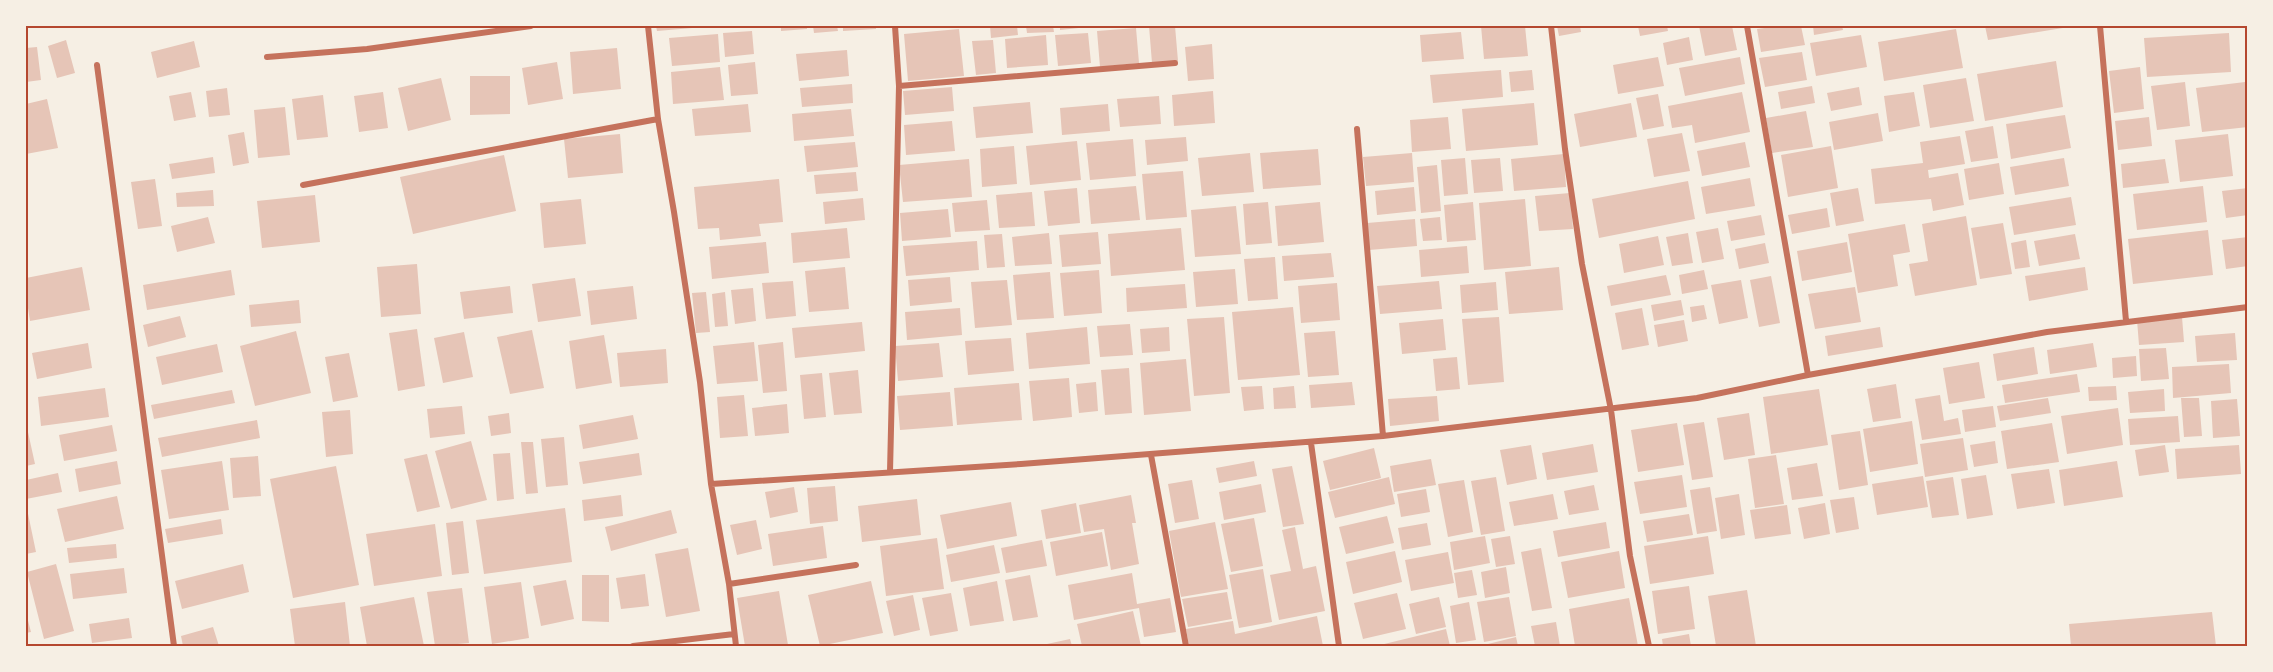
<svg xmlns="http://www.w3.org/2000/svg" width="2273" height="672" viewBox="0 0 2273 672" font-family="'Source Sans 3',sans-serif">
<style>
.building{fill:#e6c5b7}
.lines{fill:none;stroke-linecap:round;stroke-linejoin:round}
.minor{stroke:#c5725c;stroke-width:6}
.neatline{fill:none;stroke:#b5482f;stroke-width:2}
</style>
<rect width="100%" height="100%" fill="#f6efe4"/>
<path class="building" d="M656,26h48v1l-47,4z
M781,26h26v3l-26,2z
M813,26h24l1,5 -24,2z
M843,26h33v3l-33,2z
M990,26h27l1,9 -27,3z
M1026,26h27l1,6 -27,1z
M1060,26h28v1l-28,3z
M1149,26h26l3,35 -26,2z
M1481,26h44l3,30 -44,3z
M1557,26h23l1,6 -22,4z
M1638,26h29l1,5 -28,5z
M1699,26h33l5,24 -32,6z
M1780,26h21l4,19 -44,7 -4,-23z
M1813,26h29l1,4 -29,5z
M1985,26h84v1l-81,13z
M1136,28l3,35 -39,4 -3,-36z
M959,29l5,47 -56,5 -4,-47z
M1956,29l7,39 -79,13 -6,-39z
M752,31l2,23 -29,3 -2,-24z
M1461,32l3,27 -42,3 -2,-27z
M1088,33l3,30 -33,3 -3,-31z
M2229,33l2,39 -84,5 -3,-39z
M718,34l2,28 -48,4 -3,-28z
M1046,35l2,30 -41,3 -2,-29z
M1861,35l6,32 -51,9 -6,-33z
M1689,37l4,23 -26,5 -4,-22z
M66,40l9,33 -18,5 -9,-32z
M993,40l3,33 -20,2 -4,-34z
M194,41l6,26 -43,11 -6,-26z
M1212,44l2,35 -26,2 -3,-34z
M37,47l4,33 -15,2v-34z
M617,48l4,41 -48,5 -3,-42z
M847,50l2,26 -50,5 -3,-27z
M1802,52l5,28 -42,7 -6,-29z
M1658,57l6,29 -46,8 -5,-29z
M1740,57l5,27 -60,12 -6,-28z
M2056,61l7,46 -78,14 -8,-47z
M557,62l6,37 -35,6 -6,-37z
M755,62l3,32 -27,2 -3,-31z
M720,67l4,33 -51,4 -2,-32z
M2140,67l4,42 -30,4 -5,-42z
M1501,70l2,27 -70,6 -3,-28z
M1532,70l2,20 -23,2 -2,-20z
M470,76h40v38l-40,1z
M441,78l10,42 -43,11 -10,-43z
M1966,78l8,43 -44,7 -7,-43z
M2185,82l5,44 -33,4 -6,-44z
M2245,82l3,45 -46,5 -6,-44z
M852,84l1,19 -51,4 -2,-19z
M1812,86l3,17 -34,6 -3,-17z
M952,87l2,24 -49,4 -2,-24z
M1859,87l3,18 -31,6 -4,-18z
M227,88l3,27 -21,2 -3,-26z
M1213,91l2,32 -41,3 -2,-31z
M191,92l5,25 -22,4 -5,-25z
M383,92l5,36 -29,4 -5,-36z
M1742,92l8,40 -55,11 -3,-18 -20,3 -4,-22z
M1914,92l6,34 -31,6 -5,-36z
M1658,94l6,32 -21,4 -7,-32z
M323,95l5,42 -31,3 -5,-41z
M1159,96l2,28 -41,3 -3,-28z
M47,99l11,49 -32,6v-50z
M1030,102l3,31 -57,5 -3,-31z
M1534,103l4,42 -72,6 -4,-42z
M1631,103l6,34 -57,10 -6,-33z
M748,104l3,28 -56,4 -3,-27z
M1108,104l2,27 -48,4 -2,-27z
M285,107l5,48 -32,3 -4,-48z
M851,109l3,27 -60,5 -2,-27z
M1806,111l7,36 -41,6 -6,-35z
M1878,113l5,28 -49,9 -5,-28z
M2065,115l6,33 -60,11 -5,-35z
M1448,117l3,32 -39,3 -2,-32z
M2149,117l3,29 -34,4 -3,-29z
M952,121l3,30 -49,4 -2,-30z
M1993,126l5,32 -27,4 -6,-31z
M244,132l5,31 -16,3 -5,-31z
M1682,133l8,38 -36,6 -7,-38z
M620,134l3,39 -55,5 -4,-39z
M2228,134l5,42 -53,6 -5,-42z
M1960,136l5,28 -37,6 1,8 29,-5 6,32 -31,6 -2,-12 -56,5 -4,-35 52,-6 -3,-21z
M1186,137l2,24 -41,4 -2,-25z
M1133,139l3,37 -46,4 -4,-37z
M1077,141l4,39 -51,5 -4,-39z
M855,142l3,25 -51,5 -3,-26z
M1745,142l5,25 -48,9 -5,-25z
M1014,146l3,38 -35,3 -2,-38z
M1831,146l7,42 -50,9 -7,-42z
M1318,149l3,36 -58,4 -3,-36z
M1250,153l4,39 -52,4 -4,-38z
M1412,153l2,29 -48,4 -3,-29z
M1564,154l2,33 -52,4 -3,-32z
M504,155l12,56 -103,23 -13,-57z
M213,157l2,16 -43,6 -3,-15z
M1465,158l3,36 -24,2 -3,-36z
M1500,158l3,33 -29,2 -3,-33z
M2064,158l5,28 -54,9 -5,-28z
M969,159l3,38 -69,5 -4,-37z
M2165,159l4,24 -46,5 -2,-24z
M1999,163l5,31 -35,6 -5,-31z
M1437,165l4,46 -20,2 -4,-46z
M1183,171l4,46 -41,3 -4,-46z
M856,172l2,19 -42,3 -2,-19z
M1750,178l5,28 -49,8 -5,-27z
M155,179l7,47 -24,3 -7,-47z
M779,179l4,43 -24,2 2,12 -41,4 -1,-12 -21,1 -4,-42z
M1688,181l7,38 -96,19 -7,-39z
M1136,186l4,34 -49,4 -3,-34z
M2203,186l4,36 -70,8 -4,-36z
M1414,187l2,24 -39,4 -2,-24z
M1077,188l3,35 -32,3 -4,-35z
M1858,188l6,33 -28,5 -6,-33z
M2248,188v27l-22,3 -4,-27z
M213,190l1,16 -37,1 -1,-14z
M1032,192l3,34 -36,2 -3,-33z
M1570,193l3,36 -34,2 -4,-35z
M315,195l5,47 -58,6 -5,-47z
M2071,197l5,28 -62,10 -5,-28z
M863,198l2,22 -40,4 -2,-22z
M581,199l5,45 -42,4 -4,-45z
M1525,199l6,67 -47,4 -5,-67z
M987,200l3,30 -35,2 -3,-29z
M1268,202l4,41 -26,2 -3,-41z
M1320,202l4,40 -46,4 -3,-40z
M1473,202l3,38 -29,2 -3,-37z
M1236,206l5,48 -46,3 -4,-47z
M1827,208l3,19 -38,7 -4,-19z
M948,209l3,28 -49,4 -2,-28z
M1761,215l4,20 -34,6 -4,-20z
M1966,216l11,69 -62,11 -6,-32 19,-3 -6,-37z
M208,217l7,26 -38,9 -6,-26z
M1440,217l2,23 -19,1 -3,-22z
M1415,219l2,27 -48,4 -2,-27z
M2003,223l9,51 -32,5 -9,-51z
M1905,224l5,28 -17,3 5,31 -40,7 -10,-59z
M847,228l3,30 -57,5 -2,-30z
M1181,228l4,42 -74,6 -3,-42z
M1718,228l6,31 -22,4 -6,-31z
M2208,230l5,45 -80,9 -5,-45z
M1098,232l3,32 -39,3 -3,-32z
M1049,233l3,31 -37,2 -3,-29z
M1688,233l5,30 -21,3 -6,-29z
M1002,234l3,33 -18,1 -3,-33z
M2075,234l5,25 -41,7 -5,-25z
M1658,236l6,29 -40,8 -5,-29z
M2248,237v29l-22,3 -4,-29z
M2026,240l4,27 -15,2 -4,-26z
M977,241l2,29 -73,6 -3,-30z
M766,242l3,31 -57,6 -3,-32z
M1847,242l5,30 -50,9 -5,-30z
M1765,243l4,20 -30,6 -4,-20z
M1467,246l2,27 -48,4 -2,-27z
M1331,253l3,24 -50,4 -2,-25z
M1275,257l3,42 -30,2 -4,-42z
M417,264l4,50 -40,3 -4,-50z
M82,267l8,43 -60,11 -4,-26v-17z
M845,267l4,42 -40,3 -4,-41z
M1559,267l4,43 -54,4 -4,-42z
M2085,267l3,23 -59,11 -4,-25z
M1235,269l3,35 -42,3 -3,-35z
M231,270l4,25 -88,15 -4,-25z
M1099,270l3,43 -38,3 -4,-43z
M1704,270l4,19 -26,5 -3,-19z
M1050,272l4,46 -37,2 -4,-45z
M1666,275l5,20 -60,11 -4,-20z
M1771,276l9,47 -21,4 -9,-47z
M950,277l2,25 -42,4 -2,-26z
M575,278l6,38 -43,6 -6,-38z
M1007,280l5,45 -37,3 -4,-46z
M1741,280l7,38 -29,6 -8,-39z
M793,281l3,35 -30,3 -4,-36z
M1439,281l3,28 -62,5 -3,-28z
M1496,282l2,28 -36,3 -2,-28z
M1337,283l3,37 -39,3 -3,-37z
M1185,284l2,24 -60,4 -1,-24z
M510,286l3,27 -49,6 -4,-27z
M633,286l4,33 -46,6 -4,-34z
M1855,287l6,35 -46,7 -7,-35z
M753,288l3,33 -21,3 -4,-34z
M706,292l4,40 -14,1 -4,-40z
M725,292l3,34 -13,1 -3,-33z
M299,300l2,23 -50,4 -2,-22z
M1681,300l3,15 -30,6 -3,-16z
M1704,305l3,14 -15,3 -2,-15z
M1293,307l7,68 -62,5 -6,-68z
M960,308l2,27 -55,5 -2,-28z
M1642,308l7,37 -27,5 -7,-37z
M180,316l6,21 -38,10 -5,-22z
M1224,317l6,76 -36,3 -7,-77z
M1499,317l5,65 -36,3 -6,-66z
M2182,317l2,25 -45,3 -2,-25z
M1443,319l3,31 -44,4 -3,-31z
M1684,320l4,21 -30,6 -4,-22z
M862,322l3,29 -70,7 -3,-30z
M1130,324l3,31 -33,2 -3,-31z
M1087,327l3,37 -61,5 -3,-36z
M1169,327l1,24 -28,2 -2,-24z
M1880,327l3,20 -55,9 -3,-20z
M417,329l8,57 -27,5 -9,-58z
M532,330l12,58 -34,6 -13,-57z
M296,331l15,62 -56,13 -15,-60z
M1335,331l4,44 -31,2 -4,-44z
M464,332l9,45 -30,6 -9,-45z
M2235,333l2,27 -40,2 -2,-26z
M604,335l8,48 -36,6 -7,-48z
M1011,338l3,33 -46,4 -3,-34z
M754,342l4,39 -41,3 -4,-38z
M783,342l4,49 -24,2 -5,-48z
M88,343l4,25 -55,11 -5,-26z
M939,343l4,34 -45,4 -3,-35z
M2093,343l4,24 -47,7 -3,-24z
M217,344l6,28 -61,13 -6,-28z
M2034,347l4,27 -41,7 -4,-27z
M2166,348l3,31 -28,2 -2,-32z
M666,349l2,34 -48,4 -3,-34z
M349,353l9,44 -25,5 -8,-45z
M2136,356l1,20 -24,2 -1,-20z
M1457,357l3,32 -24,2 -3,-32z
M1186,359l5,52 -47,4 -4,-52z
M1979,362l6,36 -36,6 -6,-36z
M2229,364l2,29 -58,5 -1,-31z
M1129,368l3,45 -27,2 -4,-45z
M858,370l4,43 -28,2 -5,-42z
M822,373l4,44 -22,2 -4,-44z
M2077,374l3,18 -75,11 -3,-18z
M1069,378l3,39 -39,4 -4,-40z
M1096,382l2,29 -19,2 -3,-29z
M1352,382l3,23 -44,3 -2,-23z
M1019,383l3,37 -65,5 -3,-37z
M1896,384l5,34 -28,4 -6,-33z
M1262,386l2,23 -20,2 -3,-24z
M1294,386l2,22 -22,1 -1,-21z
M2116,386l1,14 -28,1 -1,-14z
M105,388l4,29 -68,9 -3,-29z
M1819,389l9,56 -57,9 -8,-57z
M2164,389l1,22 -35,2 -2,-21z
M232,390l3,13 -81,16 -3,-14z
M950,392l3,34 -53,4 -3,-34z
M744,395l4,41 -28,2 -3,-41z
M1940,395l4,26 14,-3 3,16 -39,6 -7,-41z
M1437,396l2,25 -49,5 -2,-27z
M2048,398l3,15 -51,8 -3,-15z
M2181,398h18l3,38 -18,1z
M2237,399l3,37 -27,2 -2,-37z
M787,404l2,29 -34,3 -3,-28z
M462,406l3,28 -35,4 -3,-29z
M1993,406l3,21 -31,5 -3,-22z
M2118,408l5,37 -56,9 -6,-38z
M350,410l3,44 -27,3 -4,-45z
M509,413l2,20 -20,3 -3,-20z
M1749,413l6,42 -31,5 -7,-42z
M633,415l5,24 -55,10 -4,-24z
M2178,416l2,26 -50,3 -2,-26z
M257,420l3,18 -98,19 -4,-19z
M1912,421l6,43 -48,8 -7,-43z
M1704,422l9,55 -21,3 -9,-55z
M26,423l9,41 -9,2z
M1677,423l7,42 -46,7 -7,-42z
M2052,423l7,39 -52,7 -6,-38z
M112,425l5,26 -53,10 -5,-26z
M1860,431l8,54 -29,5 -8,-55z
M564,437l4,48 -22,2 -5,-48z
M1963,438l5,32 -43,7 -5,-33z
M471,441l16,59 -36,9 -16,-58z
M1995,441l3,22 -24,4 -4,-22z
M521,442h12l5,51 -12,1z
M1593,444l5,28 -51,8 -5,-27z
M1531,445l6,34 -30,6 -7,-35z
M2165,445l4,27 -30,4 -4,-26z
M2239,445l2,29 -64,5 -2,-30z
M1374,448l7,30 -51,12 -7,-29z
M510,453l4,46 -17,2 -4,-47z
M639,453l3,22 -59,9 -4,-22z
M427,454l13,53 -23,5 -13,-53z
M1776,455l8,49 -29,4 -7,-49z
M258,456l3,40 -28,2 -3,-40z
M1431,459l5,26 -42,7 -4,-26z
M117,461l4,23 -42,8 -4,-23z
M222,461l7,49 -60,9 -8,-49z
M1254,461l3,15 -38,7 -3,-15z
M2117,461l6,36 -59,9 -5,-36z
M1817,463l6,33 -31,4 -5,-32z
M336,466l23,119 -66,13 -23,-119z
M1292,466l12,58 -21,3 -11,-58z
M2049,469l6,34 -38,6 -6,-35z
M58,473l4,19 -36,7v-19z
M1682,475l5,32 -47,7 -6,-32z
M1986,475l7,40 -26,4 -6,-40z
M1923,476l5,31 -51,8 -5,-31z
M1389,477l6,27 -60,14 -7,-26z
M1496,477l9,54 -24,4 -10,-54z
M1953,477l6,38 -27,3 -6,-37z
M1192,480l7,39 -24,4 -7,-39z
M1464,480l9,52 -25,5 -10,-53z
M1261,484l5,28 -42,8 -5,-28z
M1594,485l5,25 -30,5 -5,-24z
M835,486l3,35 -28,3 -3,-36z
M794,487l4,25 -28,6 -5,-26z
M1710,487l7,44 -20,3 -7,-44z
M1426,489l4,23 -29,5 -4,-23z
M1553,494l5,25 -44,7 -5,-24z
M1739,494l6,41 -24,4 -6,-41z
M621,495l2,21 -39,5 -2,-21z
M1131,495l5,28h-4l7,41 -28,6 -7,-41 -20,3 -5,-27z
M117,496l7,33 -59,13 -8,-33z
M1854,497l5,32 -23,4 -6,-33z
M917,499l4,36 -59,7 -4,-36z
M1011,502l6,34 -70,13 -7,-34z
M1076,503l5,30 -35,6 -5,-29z
M1825,503l5,31 -26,5 -6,-31z
M26,504l10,48 -10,2z
M1787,505l4,29 -36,5 -5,-29z
M565,508l7,54 -88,12 -8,-54z
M671,510l6,23 -66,18 -6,-24z
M1689,514l4,21 -46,7 -4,-21z
M1387,516l7,27 -48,11 -7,-27z
M1254,518l9,48 -32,6 -10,-48z
M221,519l2,15 -55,9 -3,-14z
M756,520l6,29 -25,6 -7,-30z
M463,521l6,52 -17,2 -6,-52z
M1215,522l13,67 -47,8 -12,-66z
M1606,522l4,26 -52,9 -5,-26z
M1427,523l4,22 -29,5 -4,-22z
M435,524l7,52 -68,10 -8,-52z
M823,526l4,32 -54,8 -5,-32z
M1295,527l8,42 13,-3 9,45 -46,9 -9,-45 21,-4 -9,-41z
M1102,532l6,34 -52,10 -6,-34z
M1485,536l5,27 -36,7 -4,-28z
M1510,536l5,28 -19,3 -5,-28z
M1708,536l6,38 -64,10 -6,-38z
M937,538l7,51 -58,7 -6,-50z
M1042,540l5,26 -41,7 -5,-25z
M116,544l1,14 -48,5 -2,-15z
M994,545l6,28 -49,9 -5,-27z
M688,548l12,63 -34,6 -11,-63z
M1541,548l11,60 -20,3 -11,-59z
M1395,551l7,31 -49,12 -7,-32z
M1619,551l6,37 -57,10 -7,-36z
M1448,552l6,31 -43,8 -6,-31z
M56,564l18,67 -30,8 -17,-67z
M243,564l6,28 -67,17 -7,-28z
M1506,567l4,26 -25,5 -4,-26z
M124,568l3,25 -54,6 -3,-25z
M1263,569l9,53 -33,6 -10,-53z
M1472,570l5,25 -19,3 -4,-25z
M1132,573l5,31 33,-6 6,34 -32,5 -5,-29 -65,12 -6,-35z
M645,574l4,32 -28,3 -5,-31z
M582,575h27v47l-27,-1z
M1030,575l8,42 -25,4 -8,-41z
M566,580l8,39 -33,7 -8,-40z
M871,581l12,52 -63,13 -12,-51z
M997,581l7,40 -34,5 -7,-38z
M521,582l8,56 -37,6 -8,-57z
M1689,586l6,43 -37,5 -6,-43z
M462,588l7,55 -34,3 -8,-54z
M1747,590l9,56h-40l-8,-50z
M779,591l9,54 -43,1 -8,-48z
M1227,592l5,27 -44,8 -6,-28z
M951,593l7,38 -28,5 -8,-38z
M1397,593l9,36 -43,10 -9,-36z
M913,595l7,35 -26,6 -8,-35z
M414,597l10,49h-57l-7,-39z
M1439,597l7,30 -30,7 -7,-30z
M1509,597l7,39 -32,6 -7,-40z
M1629,598l9,48h-63l-6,-37z
M345,602l5,44h-55l-5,-37z
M1469,602l7,38 -20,3 -6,-37z
M1133,611l8,35h-59l-5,-22z
M2212,612l4,34h-145l-2,-22z
M26,613l5,19 -5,1z
M1317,616l6,30h-134l-3,-17 47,-8 2,13z
M129,618l3,20 -40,5 -3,-19z
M1556,622l4,24h-25l-4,-20z
M213,627l6,19h-36l-2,-10z
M1446,629l4,17h-74z
M1689,634l2,12h-28l-1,-7z
M1516,637l2,9h-38z
M1070,639l2,7h-24l-1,-2z"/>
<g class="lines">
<path class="minor" d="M648,26l10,93 16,93 26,170 11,102 18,100 7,62
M1551,26l14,123 17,115 29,146 19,146 19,90
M1747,26l61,349
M2100,26l26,295
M267,57l100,-8 164,-23
M97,65l77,581
M899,86l276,-23
M1357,129l26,307
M303,185l355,-66
M1311,443l28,203
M1151,455l35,191
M890,472l9,-386 -4,-60
M711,484l310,-20 362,-28 314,-38 111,-23 239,-43 201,-25
M729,584l127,-19
M633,646l101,-12"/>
</g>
<rect width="2273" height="672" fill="none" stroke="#f6efe4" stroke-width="54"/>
<rect x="27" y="27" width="2219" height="618" class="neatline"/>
</svg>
